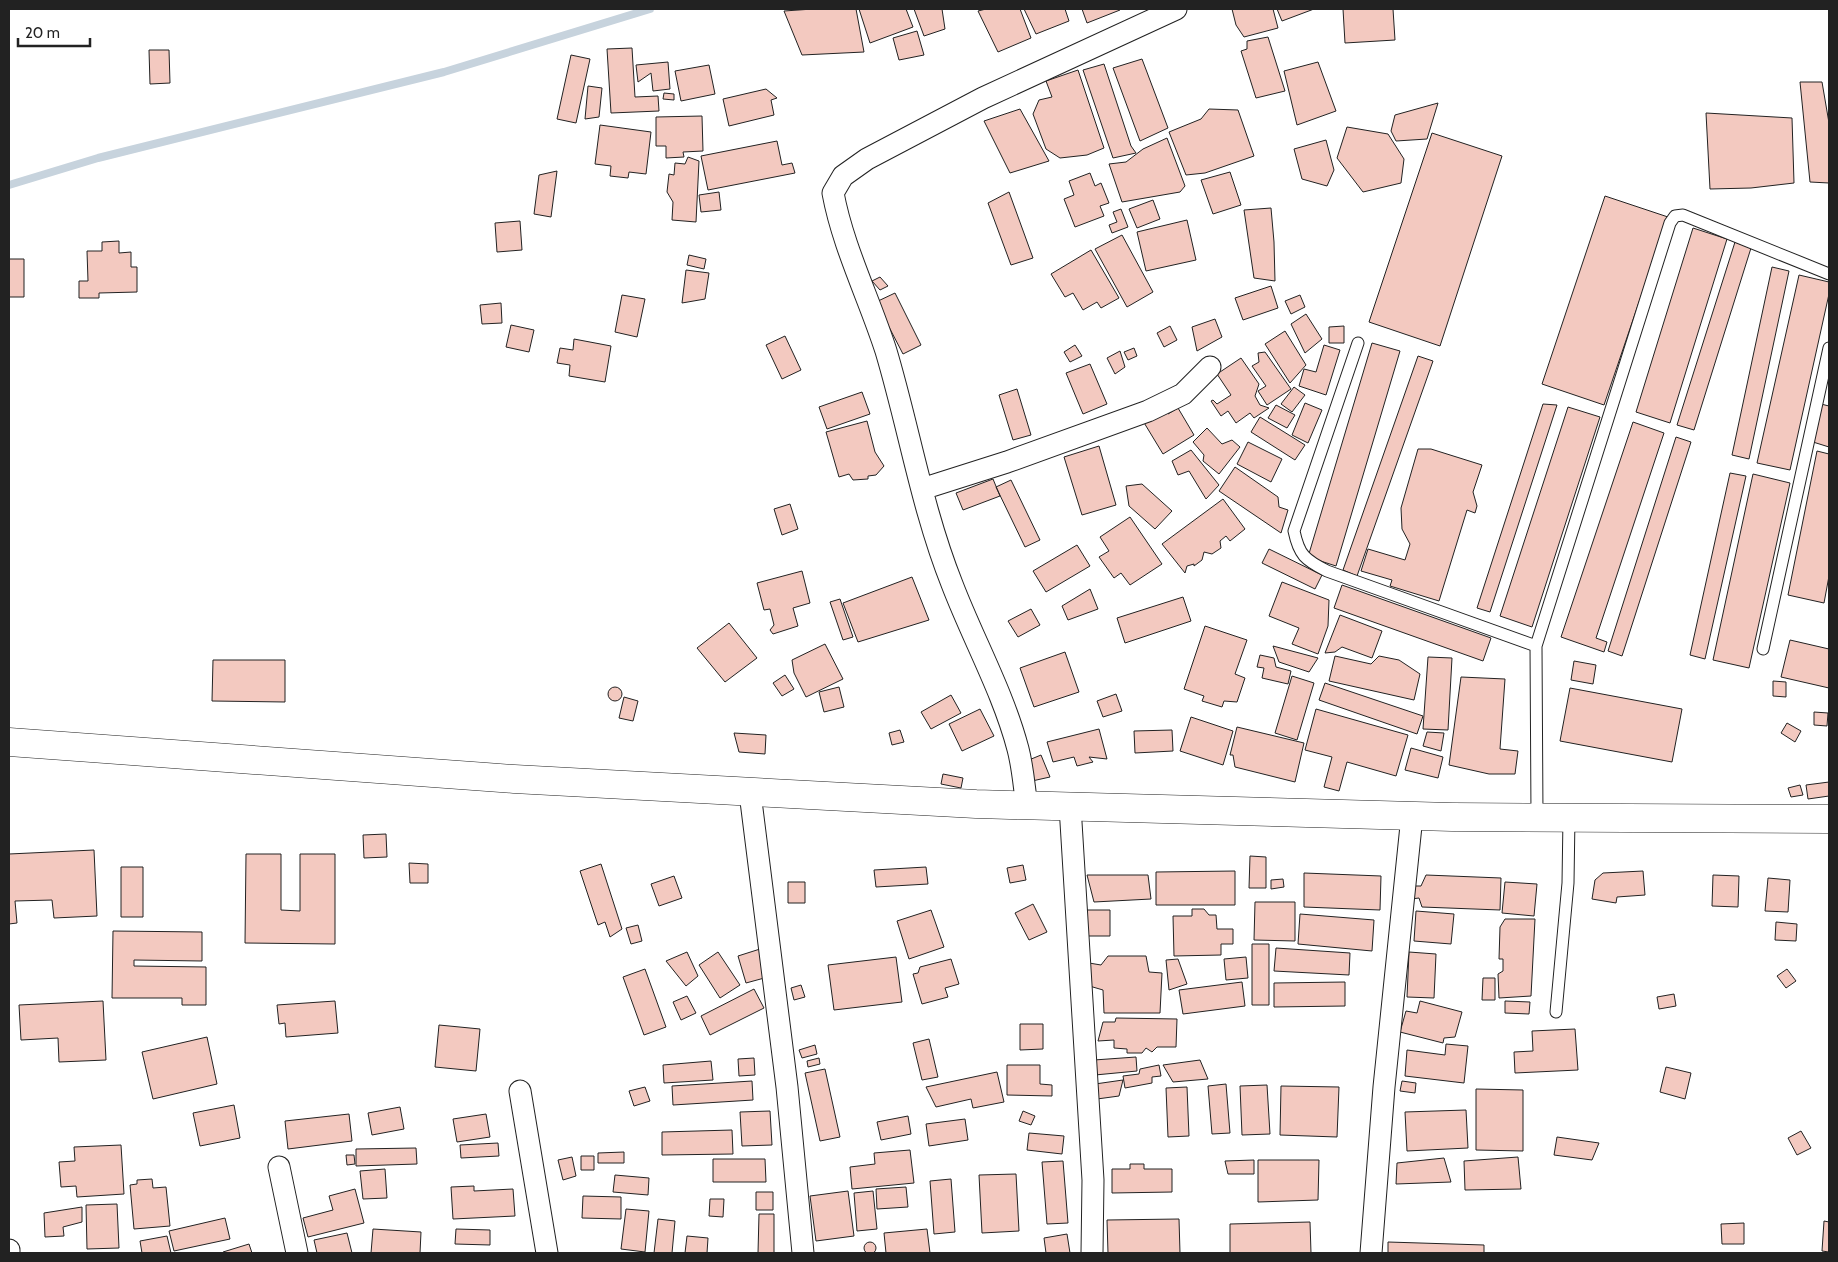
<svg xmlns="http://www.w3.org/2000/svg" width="1838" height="1262" viewBox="0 0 1838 1262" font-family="Cabin,sans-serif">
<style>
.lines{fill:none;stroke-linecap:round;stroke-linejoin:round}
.stream{stroke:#c7d3dd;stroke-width:8}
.building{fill:#f3c9c0;stroke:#222}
.lane-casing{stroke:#222;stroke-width:13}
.street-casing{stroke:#222;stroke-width:23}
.secondary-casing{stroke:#222;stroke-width:29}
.lane{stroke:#fff;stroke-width:11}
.street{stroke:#fff;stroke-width:21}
.secondary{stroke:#fff;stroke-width:28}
</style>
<rect width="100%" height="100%" fill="#fff"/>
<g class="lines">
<path class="stream" d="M9,185l89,-27 346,-86 206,-63"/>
</g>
<path class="building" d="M813,9h43l8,43 -62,3 -18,-44z
M859,9h47l7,18 -43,16z
M914,9h28l3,20 -21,7z
M986,9h34l11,29 -33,14 -20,-41z
M1024,9h41l4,12 -33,13z
M1082,9h38v1l-33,13z
M1232,9h41l5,19 -34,9 -8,-12z
M1277,9h37l-32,12z
M1343,9h50l2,31 -50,3z
M917,31l7,24 -25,5 -6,-22z
M1268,37l17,54 -29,7 -15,-47 6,-2v-8z
M632,48l3,49 23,-1 1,15 -48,2 -4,-64z
M149,50h20l1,33 -20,1z
M571,55l19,4 -14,64 -19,-4z
M1142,59l26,69 -28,13 -27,-73z
M668,62l2,27 -17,2 -2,-18 -13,9 -2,-17z
M1318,62l18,49 -39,14 -13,-54z
M1104,64l27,82 5,7 -23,5 -30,-88z
M709,65l6,29 -34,7 -6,-30z
M1078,70l26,78 -17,7 -27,3 -14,-9 -13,-35 6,-14 13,-3 -6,-16z
M1800,82h22l7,41v60l-19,-1z
M588,86l14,2 -3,29 -14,2z
M766,89l11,9 -6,2 3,15 -45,11 -6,-27z
M664,93l10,1v6l-11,-1z
M1438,103l-11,36 -31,2 -5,-10 4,-16z
M1020,109l29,52 -39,12 -26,-52z
M1209,109l29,1 16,46 -49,17 -19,2 -17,-43 32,-13z
M1706,113l86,5 2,65 -43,5 -41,1z
M702,116l1,35 -20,1 1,5 -18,1v-12h-10v-29z
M600,125l51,7 -5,42 -17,-2 -1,6 -18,-2 1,-10 -16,-2z
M1347,127l41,7 16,25 -3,24 -38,9 -26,-34z
M1432,133l70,23 -62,190 -71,-24z
M1167,138l18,48 -5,6 -58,10 -13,-38 17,-2 17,-13z
M1326,140l8,30 -7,16 -25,-7 -8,-30z
M777,141l5,24 10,-2 3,10 -87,17 -7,-34z
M688,157l11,4 -3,61 -24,-2 1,-18 -6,-10 2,-18 5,1 1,-12 10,1z
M557,171l-6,46 -17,-3 5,-39z
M1230,172l11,33 -28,9 -12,-34z
M1090,173l5,13 6,-3 8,20 -9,3 4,10 -29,11 -11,-28 10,-4 -5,-14z
M719,192l2,18 -20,2 -2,-17z
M1009,192l24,66 -22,7 -23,-62z
M1605,196l63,21 -64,188 -62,-21z
M1153,200l7,19 -23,9 -8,-19z
M1271,208l3,34 1,39 -21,-3 -10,-68z
M1121,209l7,18 -16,6 -3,-8 8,-3 -4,-10z
M1187,220l9,40 -50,11 -9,-39z
M520,221l2,29 -25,2 -2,-29z
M1693,228l34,11 -57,184 -34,-11z
M1122,235l31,57 -26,15 -32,-58z
M119,241v12l12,-1v15h6v25l-38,1v5h-20v-17h9l-1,-30h15v-9z
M1735,242l16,6 -57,182 -17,-5z
M1091,250l28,48 -18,10 -4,-6 -14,8 -10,-17 -8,4 -14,-23z
M689,255l17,4 -2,10 -17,-4z
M9,259h15v38h-15z
M1772,267l17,4 -40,188 -17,-4z
M686,270l23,3 -4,26 -23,4z
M1799,275l30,7v12l-39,176 -33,-7z
M880,277l8,9 -8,4 -8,-9z
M1271,286l7,22 -35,12 -8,-22z
M895,293l26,52 -18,9 -27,-52z
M622,295l23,4 -8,38 -22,-5z
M1300,295l5,12 -14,7 -6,-13z
M501,303l1,20 -20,1 -2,-19z
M1306,314l16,25 -17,14 -14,-29z
M1215,319l7,18 -25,14 -5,-24z
M511,325l23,5 -5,22 -23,-5z
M1170,326l7,14 -13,7 -7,-14z
M1344,326v17h-15v-16z
M1285,331l21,34 -16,18 -25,-39z
M785,336l16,34 -19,9 -16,-34z
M574,339l37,7 -6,36 -36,-6 1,-11 -13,-2 3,-15 13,2z
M1372,343l28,8 -64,215 -28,-9z
M1075,345l7,11 -12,6 -6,-10z
M1324,345l16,5 -14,45 -27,-9 5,-17 12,3z
M1134,348l3,8 -9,4 -4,-8z
M1120,351l5,16 -10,7 -8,-16z
M1265,352l26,37 -24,16 -9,-14 8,-5 -14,-20 7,-4 -1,-9z
M1418,356l15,5 -76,215 -14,-6z
M1241,358l18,26 -4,12 5,9 9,3 -15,10 -4,-5 -14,10 -8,-12 -7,5 -10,-15 2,-1 4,4 14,-9 -14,-21z
M1090,364l17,40 -24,10 -17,-41z
M1294,387l11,8 -13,17 -11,-8z
M1017,389l14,46 -18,5 -14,-45z
M862,392l8,22 -43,15 -8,-22z
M1305,403l17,7 -14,33 -16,-8z
M1543,404l14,1 -67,207 -13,-4z
M1821,404l8,2v41l-16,-5z
M1276,405l19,10 -8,13 -19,-10z
M1568,407l32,10 -68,210 -32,-11z
M1178,408l16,27 -31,19 -20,-33 22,-12 3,5z
M1260,417l45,28 -10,15 -44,-28z
M867,421l8,31 9,14 -8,9 -8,1v3l-15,1 -4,-6 -10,3 -13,-45z
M1633,422l31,11 -68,205 11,4 -3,10 -43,-15z
M1207,428l15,16 10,-4 8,7 -21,27 -16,-13 1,-6 -11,-13z
M1676,437l15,5 -69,214 -14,-5z
M1248,442l34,17 -11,23 -34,-18z
M1099,446l17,59 -34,10 -18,-58z
M1418,449h13l51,16 -9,27 4,14 -2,7 -8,-3 -28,91 -49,-15 2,-6 -31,-9 7,-22 37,11 5,-16 -8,-15 -1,-21z
M1191,450l28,35 -13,14 -17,-28 -11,4 -6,-14z
M1817,451l12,3v122l-5,27 -36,-8z
M1235,467l43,30 1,10 9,3 -7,23 -62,-42z
M1730,473l16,3 -41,183 -15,-4z
M1753,474l37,9 -41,185 -36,-8z
M993,479l7,17 -37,14 -7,-17z
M1011,480l29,60 -15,7 -29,-60z
M1142,484l30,27 -17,18 -26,-23 -3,-20z
M1223,499l22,30 -15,12 -4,-5 -6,5 1,7 -9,6 -8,-2 -2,8 -8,6v-2l-7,2 -2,7 -23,-29z
M790,504l8,25 -16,6 -8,-26z
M1130,517l32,47 -32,21 -9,-12 -7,5 -15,-21 10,-6 -9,-14z
M1077,545l13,21 -44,26 -13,-21z
M1269,549l53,26 -7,14 -53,-26z
M802,571l8,32 -17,5 5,18 -25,8 -3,-4 4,-5 -4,-16 -6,1 -7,-27z
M912,577l17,43 -71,22 -15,-39z
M1282,582l47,18 -1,26 -10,28 -26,-10 7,-16 -30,-12z
M1342,585l149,53 -8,23 -149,-53z
M1090,589l8,20 -30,11 -6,-14z
M1183,597l8,24 -66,22 -8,-25z
M840,599l13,38 -10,3 -13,-38z
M1031,609l9,16 -22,12 -10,-16z
M1340,615l42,16 -10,27 -30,-11 -7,5 -10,1z
M729,623l28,35 -32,24 -28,-34z
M1205,626l42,14 -12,34 10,4 -8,24 -13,-1 -2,6 -20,-6 2,-5 -20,-7z
M1790,640l39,9v39l-48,-11z
M825,644l18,35 -37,18 -12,-24 -2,-13z
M1273,646l45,12 -9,14 -30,-10z
M1065,652l14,40 -45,15 -14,-39z
M1260,655l14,3 2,9 15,4 -3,13 -26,-6 2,-10 -7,-1z
M1335,656l36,8 8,-8 20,4 21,14 -6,26 -85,-19z
M1428,657l24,1 -4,72 -25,-1z
M213,660h72v42l-73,-1z
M1574,661l22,4 -3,19 -22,-4z
M785,675l9,14 -12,7 -9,-13z
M1292,676l22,7 -17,57 -22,-7z
M1461,677l44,2 -5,70 18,2 -3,23h-26l-40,-9z
M1773,681l13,1v15l-13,-1z
M1325,683l98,33 -6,18 -98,-34z
M608 694a7 7 0 1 1 14 0a7 7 0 1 1-14 0Z
M839,687l5,20 -20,5 -5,-20z
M1570,688l112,21 -10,53 -112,-21z
M1116,694l6,17 -19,6 -6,-16z
M951,695l10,18 -30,16 -10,-17z
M624,697l14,4 -5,20 -14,-3z
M980,709l14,27 -32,15 -13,-27z
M1316,709l92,26 -12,41 -49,-14 -8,29 -15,-4 8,-30 -27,-7z
M1814,712l14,1 -1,13 -13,-1z
M1191,717l42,14 -10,34 -43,-14z
M1787,723l14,8 -6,11 -14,-9z
M1237,727l67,16 -9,39 -60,-15 -2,-12h-3z
M1099,729l8,30 -18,-2 4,5 -16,4 -3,-9 -21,5 -6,-20z
M900,730l4,12 -12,3 -3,-12z
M1172,730l1,21 -38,2 -1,-22z
M1427,732l17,1 -3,18 -18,-5z
M734,733l32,2 -1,19 -26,-2z
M1411,748l32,9 -5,21 -33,-8z
M1041,755l9,22 -18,4 -8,-19z
M943,774l20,4 -2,10 -20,-4z
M1829,782v14l-21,3 -2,-14z
M1800,785l3,10 -12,2 -3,-9z
M386,834l1,23 -23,1 -1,-23z
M94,850l3,66 -43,2 -2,-18 -37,1 2,22 -8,1v-70z
M246,854h35v56l19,1v-57h35v90l-90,-1z
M1250,856l16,1v31h-17z
M409,863l19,1v19h-18z
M601,864l21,65 -12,8 -5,-15 -7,3 -18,-54z
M1023,865l3,15 -16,3 -3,-15z
M121,867h22v50h-22z
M926,867l2,17 -52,3 -2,-17z
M1235,871v34h-79v-33z
M1643,871l2,24 -28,2 -1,6 -24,-4 3,-19 8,-7z
M1304,873l77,3 -1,34 -76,-3z
M1087,875h61l3,24 -57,3z
M1426,875l75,3 -1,32 -78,-3 -3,-9 -8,1v-13h10z
M1713,875l26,1 -1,31 -26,-1z
M674,876l8,22 -23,8 -8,-22z
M1768,878l22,2 -2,32 -23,-1z
M1283,879l1,8 -13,2v-9z
M788,882h17v21h-17z
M1505,882l32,2 -3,32 -32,-3z
M1255,902h40v39l-41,-1z
M1033,904l14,28 -18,8 -14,-27z
M1192,909h12l5,6h7l1,14h16v15h-12v11l-47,1 -1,-40h19z
M931,910l13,37 -35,12 -12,-38z
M1085,910h25v26h-25z
M1416,911l38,3 -3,30 -37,-3z
M1300,914l74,6 -2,31 -74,-7z
M1505,919h30l-4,77 -32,2 -1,-24 5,-3v-12h-4l1,-32z
M1776,922l21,2 -1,17 -21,-1z
M638,925l4,16 -11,3 -5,-16z
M113,931l89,1v29l-68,-1v6l72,1v38h-24v-7h-70z
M1252,944h17v61h-17z
M1276,948l74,5 -1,22 -75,-4z
M760,949l8,28 -22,6 -8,-27z
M687,952l11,24 -12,10 -20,-25z
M718,952l22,33 -20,13 -21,-33z
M1409,952l27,2 -2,44 -27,-1z
M1108,956h38l3,16 13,1 -2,40h-56l-1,-23 -17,-5 3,-22 12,2z
M896,957l6,45 -68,8 -6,-45z
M1246,957l2,21 -22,2 -2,-21z
M951,959l8,25 -14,4 3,9 -26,7 -9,-30 5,-1 2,-6z
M1178,959l9,25 -18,6 -3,-30z
M645,969l21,58 -22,8 -21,-58z
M1787,969l9,12 -10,7 -9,-12z
M1483,978h12v22h-13z
M1242,982l3,24 -62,8 -4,-24z
M1345,982v24l-71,1v-24z
M801,985l4,12 -11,3 -3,-12z
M754,989l10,19 -54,27 -9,-19z
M1674,994l2,12 -17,3 -2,-12z
M687,996l9,17 -15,7 -8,-18z
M103,1001l3,59 -47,2 -1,-24 -37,2 -2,-35z
M335,1001l3,32 -52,4 -1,-14 -6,1 -2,-19z
M1420,1001l42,11 -7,25 -11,1 -1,5 -43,-11 6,-21 11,2z
M1505,1001l25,1 -1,12 -24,-1z
M1116,1018l61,1 -1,28h-19l-5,5 -6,-4 -4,5h-15v-4l-13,-1v-8l-16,1 5,-19h12z
M1020,1024h23v25l-23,1z
M439,1025l41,4 -4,42 -41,-4z
M1575,1029l3,41 -63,3 -1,-21 19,-1 -1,-20z
M207,1037l10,47 -64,15 -11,-47z
M929,1039l9,38 -16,3 -9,-37z
M1446,1044l22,2 -4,37 -59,-7 2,-26 38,5z
M815,1045l2,9 -15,4 -3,-8z
M1136,1057l1,14 -42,4 -1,-15z
M754,1058l1,17 -16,1 -1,-17z
M819,1058l1,6 -12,3 -1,-6z
M1200,1060l8,19 -35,3 -10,-17z
M711,1061l2,19 -49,3 -1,-18z
M1007,1065h33v19l12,1v11l-45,-1z
M1159,1065l2,11 -9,1v6l-27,5 -2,-12 16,-2 1,-5z
M1666,1067l25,6 -6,26 -25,-7z
M825,1069l15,68 -20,4 -15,-68z
M997,1072l7,30 -31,6 -2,-9 -35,8 -10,-20z
M1123,1080l-4,16 -22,3 -2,-15z
M752,1081l1,19 -80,5 -1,-19z
M1402,1081l14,2 -1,10 -15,-2z
M1226,1084l4,49 -18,1 -4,-48z
M1267,1085l3,49 -28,1 -2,-49z
M1281,1086l58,1 -2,50 -57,-2z
M645,1087l5,14 -16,5 -5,-15z
M1187,1087l2,49 -21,1 -2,-49z
M1476,1089l47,1v61l-47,-1z
M234,1105l6,33 -40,8 -7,-33z
M400,1107l4,22 -32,6 -4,-22z
M1466,1110l2,38 -61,3 -2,-39z
M770,1111l2,34 -30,1 -2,-34z
M1023,1111l12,5 -4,9 -12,-4z
M349,1114l3,27 -64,8 -3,-28z
M486,1114l4,23 -33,5 -4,-23z
M908,1116l3,18 -30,6 -4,-18z
M965,1119l3,21 -39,6 -3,-22z
M732,1130l1,24 -71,1v-23z
M1801,1131l10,17 -14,7 -9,-17z
M1029,1133l35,3 -2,18 -35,-4z
M1557,1137l42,6 -7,17 -38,-5z
M498,1143l1,13 -38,2 -1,-13z
M121,1145l3,49 -47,3 -1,-11 -15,1 -2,-25 16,-1 -1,-14z
M416,1148l1,16 -61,2v-17z
M910,1150l4,33 -62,6 -2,-22 25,-3 -1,-11z
M624,1152v11h-26v-10z
M346,1155h8l1,9 -8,1z
M581,1156h13v14h-13z
M572,1157l4,19 -13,4 -5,-20z
M1518,1157l3,32 -56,1 -1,-29z
M1444,1158l7,24 -55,2 1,-21z
M713,1159h52l1,23h-53z
M1254,1160v14h-26l-3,-13z
M1258,1160h61l-1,40 -60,2z
M1063,1161l5,62 -21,1 -5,-62z
M1130,1164h14v5h28v23l-60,1v-24h18z
M385,1169l2,29 -24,1 -3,-28z
M1016,1174l3,57 -37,2 -3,-58z
M615,1175l34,3 -1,17 -35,-3z
M152,1179l1,9 13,-1 4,39 -36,3 -4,-44 7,-1v-4z
M951,1179l4,53 -21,2 -4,-53z
M474,1186v5l39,-2 2,27 -62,3 -2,-32z
M906,1187l2,20 -31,2 -1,-20z
M355,1189l9,34 -56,14 -5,-19 30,-8 -4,-14z
M848,1191l6,45 -38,5 -6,-45z
M873,1191l4,38 -20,2 -3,-38z
M756,1192h17v18h-17z
M583,1196l38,1v22l-39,-1z
M710,1199h14l-1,18 -14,-1z
M117,1204l2,44 -32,1 -1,-44z
M82,1207v15l-19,5 1,9 -19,1 -1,-24z
M626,1209l23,2 -4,41 -24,-3z
M759,1214h15v39h-16z
M225,1218l5,21 -56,12 -5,-20z
M658,1219l17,2 -3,32h-18z
M1179,1219l1,34h-72l-1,-33z
M1824,1221l5,1v30l-7,-1z
M1310,1222l1,31h-81v-29z
M1744,1223v21h-22l-1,-20z
M373,1229l48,3 -1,21h-49z
M456,1229l34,1v15l-35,-1z
M927,1229l3,24h-44l-2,-20z
M347,1233l5,20h-35l-3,-13z
M1067,1234l3,19h-24l-2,-15z
M167,1236l4,17h-29l-2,-12z
M687,1236l21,2 -1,15h-22z
M864 1248a6 6 0 1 1 12 0a6 6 0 1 1-12 0Z
M1388,1242l96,3v8h-96z
M249,1244l3,9h-29v-1z"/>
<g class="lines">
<defs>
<path id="lane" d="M1358,343l-64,188c5,24 11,29 33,40l209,75
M1763,649l66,-301
M1537,816l-1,-170 134,-423 5,-7 8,-1 146,59
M1556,1012l12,-129 1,-66"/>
<path id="street" d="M922,489l85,-27 141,-51 35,-17 27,-27
M750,793l37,294 16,166
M1027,806c-3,-19 -4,-38 -9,-57 -15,-57 -45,-110 -66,-165 -30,-75 -43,-156 -66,-233 -17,-53 -43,-104 -53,-158l10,-17 24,-17 116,-61 193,-89
M1070,806l23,374 -1,73
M520,1091l27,162
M279,1167l18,86
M9,1250v3
M1371,1253l13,-166 28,-271"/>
<path id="secondary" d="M9,742l505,37 462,25 476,13 377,2"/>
</defs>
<use href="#lane" class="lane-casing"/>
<use href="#street" class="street-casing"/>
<use href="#secondary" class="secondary-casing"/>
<use href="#lane" class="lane"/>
<use href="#street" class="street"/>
<use href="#secondary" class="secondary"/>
</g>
<rect width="1838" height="1262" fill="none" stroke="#222222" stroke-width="20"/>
<path d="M18 38v8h72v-8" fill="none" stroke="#222222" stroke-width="2.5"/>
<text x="25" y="38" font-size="15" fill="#222222" stroke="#ffffff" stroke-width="4" paint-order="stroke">20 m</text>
</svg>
